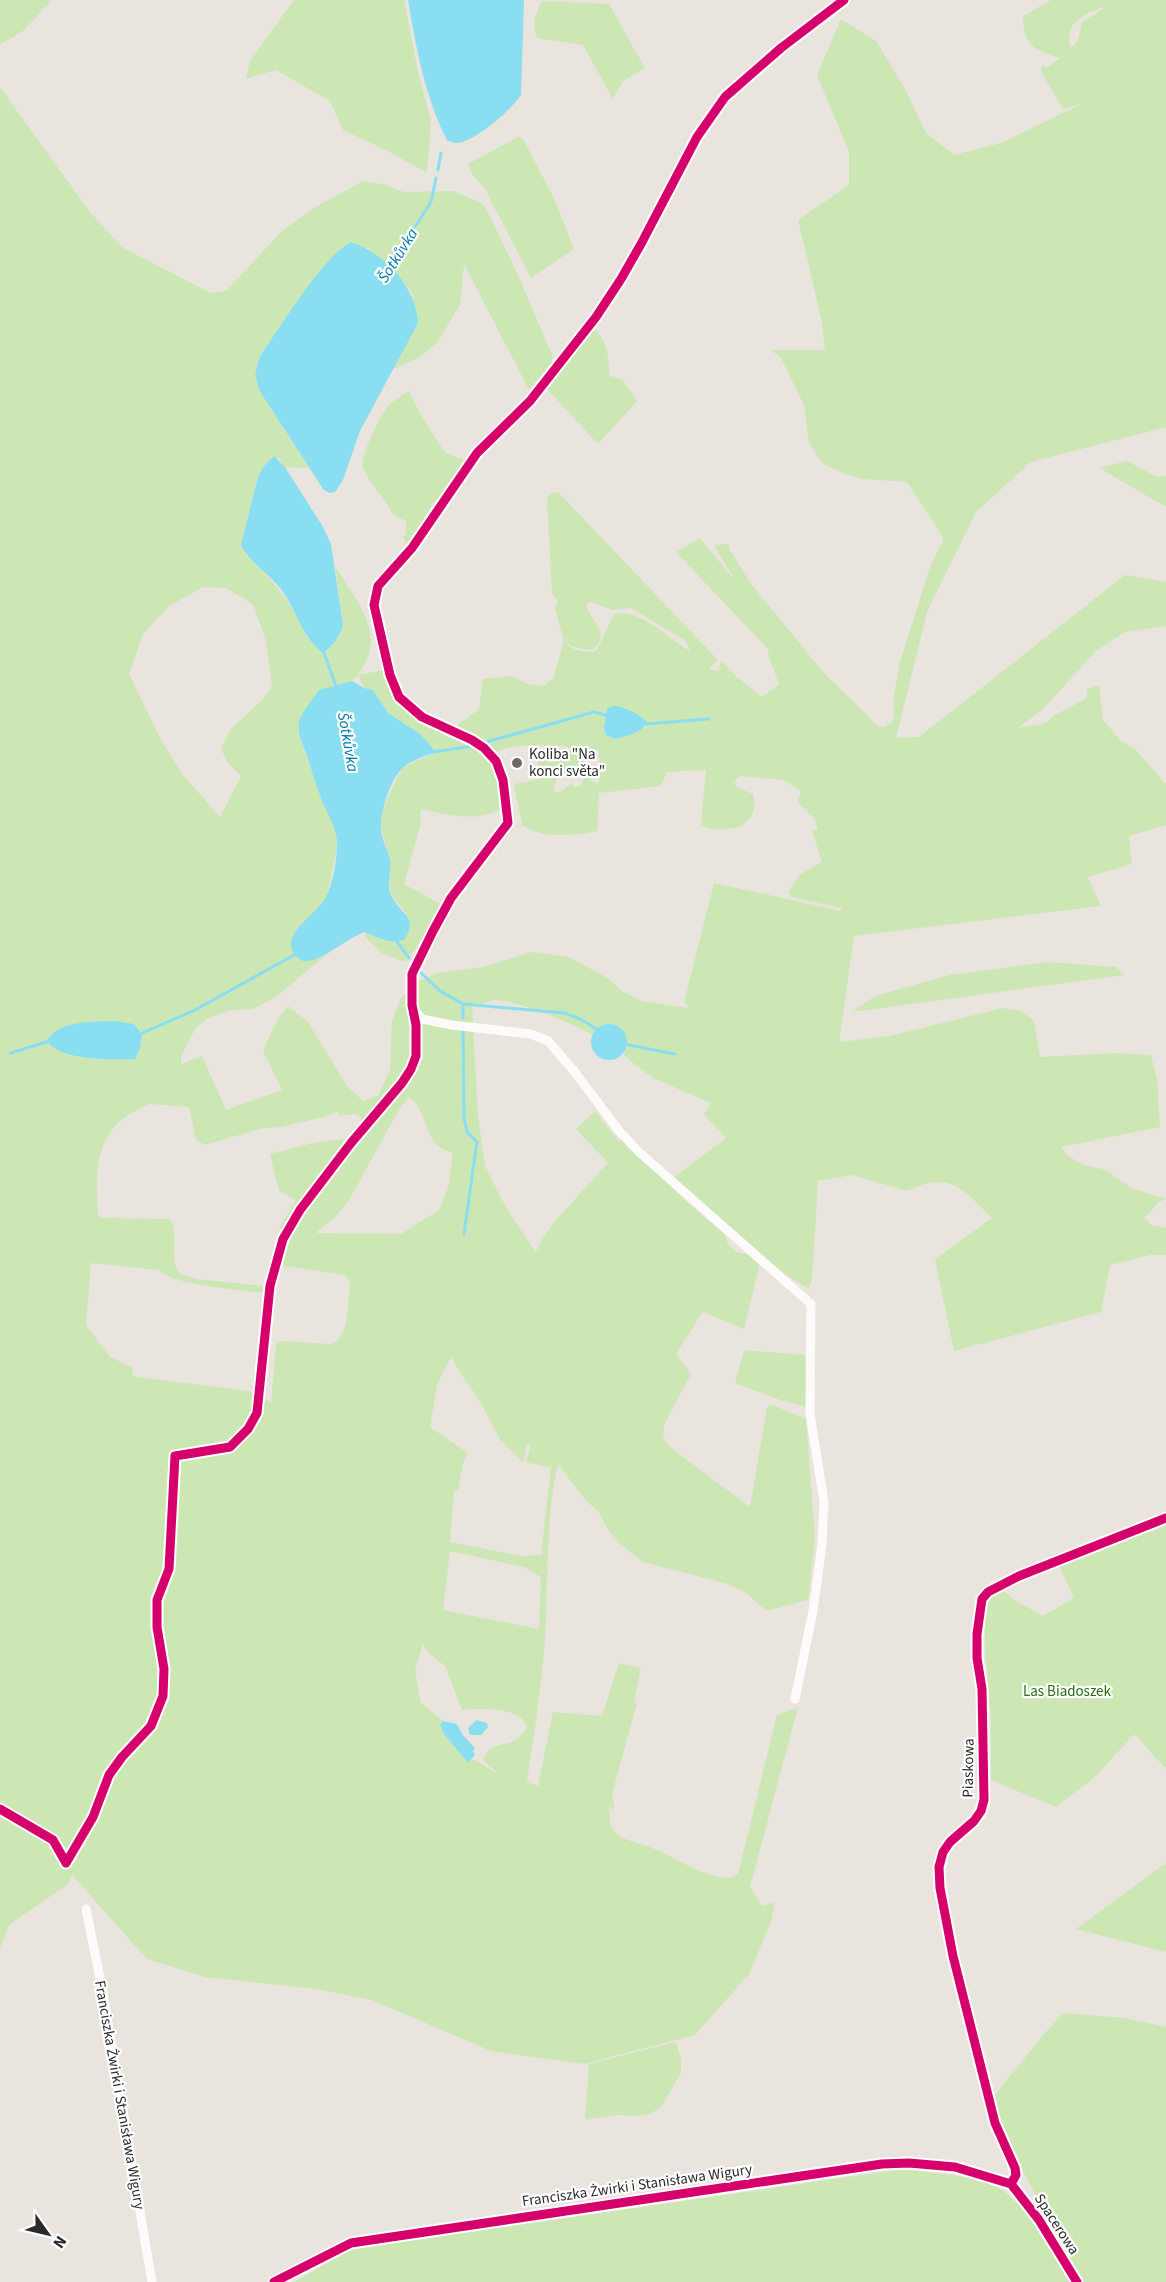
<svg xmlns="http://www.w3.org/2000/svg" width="1166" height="2282" viewBox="0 0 1166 2282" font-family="'Source Sans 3',sans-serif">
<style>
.green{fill:#cce7b4;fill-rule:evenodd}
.water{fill:#8adef2}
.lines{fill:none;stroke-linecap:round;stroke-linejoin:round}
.stream{stroke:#8adef2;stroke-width:3}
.street{stroke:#fcfbfa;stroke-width:9}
.cycleway-casing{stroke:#fff;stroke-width:13}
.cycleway{stroke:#d6006c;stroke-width:9}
.poi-dot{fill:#6d6b69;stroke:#fff;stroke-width:2}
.labels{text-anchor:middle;stroke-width:4.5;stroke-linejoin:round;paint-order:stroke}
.poi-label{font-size:15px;fill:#2a2a2a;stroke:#fff;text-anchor:start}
.park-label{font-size:15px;fill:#2b6d13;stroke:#fff}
.street-label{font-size:15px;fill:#2a2a2a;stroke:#fff}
.water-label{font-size:16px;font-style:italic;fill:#0078a7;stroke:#fff}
</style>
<rect width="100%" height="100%" fill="#e9e4de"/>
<path class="green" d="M0,0h52l-29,31 -23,14z
M294,0h110l14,72 13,49 -4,52 -39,-22 -45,-21 -13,-29 -54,-31 -30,9 4,-18z
M1051,0h115v427l-135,35 -55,50 -49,100 -31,126 23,-1 206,-162 41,7v44l-41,6 -29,19 -53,58 -25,19 28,-5 7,-7 34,-18v-9l12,-4 4,35 17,20 16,10 30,34v41l-37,11 3,28 -44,13 13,29 -247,30 -15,106 51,-6 112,-28 20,3 12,10 6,36 76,-4 35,2 6,24 3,48 -99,20 6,8 14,9 25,6 25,18 35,11 -7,3 -15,16 7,7 15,3v27h-16l-40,10 -9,47 -147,39 -19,-92 57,-41c-30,-30 -43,-48 -85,-27l-55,-16 -34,6 -6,99 -3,9 -23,-14 -113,-97 53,-40 -22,-24 7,-11 -58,-25 -30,-23 5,-9 -17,-23 -13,4 -5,8c-30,-15 -61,-29 -93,-35 -9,-1 -18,6 -28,5l6,110 7,51 19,38 32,49 3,-9 17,-24 52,-57 -32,-34 19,-18 24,31 4,-3 62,61 40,35 3,9 8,8 12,2 12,9 -16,66 -41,-17 -27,42 15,20 -27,51 -1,11 8,12 79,59 17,-99 3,-4 36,15 9,118 -7,63 -41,11 -21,-18 -18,-9 -85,-22 -25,-20 -12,-16 -7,-14 -13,-11 -28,-37c-12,51 -10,106 -12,159 -3,53 -11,106 -19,159l11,4 15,-74 49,4 17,-53 22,5 -7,34 3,1 -25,91 2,10 -1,7 -4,-6c1,11 -1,22 9,30 10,7 27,9 39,15 17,7 63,38 81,24l39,-159 21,-8 -48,180 12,19 13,-4 -4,20 -22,52 -54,61 -111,29 -93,-13 -119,-51 -56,-11 -111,-12 -58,-18 -75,-84 -4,9 -59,41 -9,23v-1861l89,124 34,37 88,45 15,-2 56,-60 32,-23 49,-27 19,3 22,8 49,-1 27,11 6,6 32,67 34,80v8l-23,27 -65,-126 -4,41 -23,38 -18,15 -28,12 27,-47 -6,-30 -13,-16 -32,-29 -45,21 -62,87 -5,16 4,18 50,78 -24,-1 -6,-9 -21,19 -6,27 -6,51c29,26 46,49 63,85l23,6 9,-12 2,-9 -8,-59c15,25 43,57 34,87 -2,7 -7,15 -11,22l26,-5 11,28 84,50 15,17 9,42c-20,16 -59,8 -82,2l-1,17 -16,58 38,21 -27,45 -11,12 -22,-9 -17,-16v-5l15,7 26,-26 -15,-17 -2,-13 1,-22 -9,-32 1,-19 20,-42 34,-16 -17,-19 -31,-20 -15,-23 -9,-2 -6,-13 -6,6 -33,10 -19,30v16l22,64 10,18 4,13 1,15 -10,49 -8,13 -19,16 19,33 13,-8 -56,47 -23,12 -22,1 -23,8 -12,10 -7,12 -8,17v7l21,-8 24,54 56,-20 -19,-39 14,-31 11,-14 20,16 39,64 16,15 15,-5 12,-26 2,-49 8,-21 12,-16 26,-11 46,-6 48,-15 37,5 40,22 14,13 19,9 47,7 -5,-6 30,-119 127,28 1,-5 -2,2 -49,-11 -3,-5 11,-17 23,-13 -10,-31 6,-2 -3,-9 -18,-19 4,-10 -17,-11 -43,-4 -4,2 -3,6 4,4 15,6c6,22 -8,35 -28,35 -10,0 -17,1 -24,-5l5,-54 -39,2 -6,14 -62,7 -2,38c-25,5 -52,8 -75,-6l-8,-41 26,-5 -3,-25c16,-5 35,-9 49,3v11l5,13 8,2v-32c-35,-4 -68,-11 -102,0l-41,-25 23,-17 4,-30 29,-3 15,8 16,2 10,-7 11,-38 -9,-32 3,-8 -6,-7 -5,-96 4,-5 7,-1 159,167 -8,11h10l2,-10 15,16 26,21 17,-13 -11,-30 1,-4 -93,-98 24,-14 36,44 -22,-37 15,-1v5l23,36 71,87 55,54 6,1 8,-5 2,-8 -1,-13 7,-39 30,-95 12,-24 1,-6 -36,-55 -44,-3 -18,-5 -22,-10 -14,-21 -5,-38 -23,-47 -10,-8h54l-3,-28 -24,-102 51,-35v-33l-32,-77 24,-56 35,22 28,46 22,46 28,22 47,-12 85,-41 -23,7 -21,-36 -1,-7 7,1 12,-9c-26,-8 -37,-12 -37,-42zM1109,5l-27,17 -4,18 -7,8c-9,-27 18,-36 38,-43zM203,587l23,1 27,16 13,37 6,45 -9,13 -33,31 -9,19 7,14 13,13 -21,41 -37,-42 -22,-35 -32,-66 14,-40 26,-28zM590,602l23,8 18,-2 55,33 4,10c-23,-13 -48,-42 -76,-37l-16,34 -4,4c-10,-1 -22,0 -28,-9l7,4 19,3c20,-15 1,-27 -5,-42l-1,-3zM626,708l21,14 -2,5 -41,1 3,-19zM576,769l6,2 2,7 -4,8 -5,2 -3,-5 -12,9 -6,-1 2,-12zM409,1097c17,13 14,31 27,47 4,4 11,7 17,10l-5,34 -9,22 -38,24 -85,-1 20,-17 15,-19 47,-86zM150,1104l39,3 7,33 9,5 58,-17 18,-1 47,-11 9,-5 3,5 17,-2 4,4 -1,4 -14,17 -29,3 -47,12 9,36 17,11 -17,27 10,6 -7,23v7l3,2 60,9 5,7c-2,18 0,58 -20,62l-50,-3 -4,4 -5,58 -15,-11 -119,-15 -4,-2 -1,-8 -22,-10 -24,-32 5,-62 68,7c13,15 83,20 105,23v-7l-67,-7 -17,-5c-12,-16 0,-39 -10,-55l-66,-1 -6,-2c-3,-52 -3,-91 52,-112zM451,1357l13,22 13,17 24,45 22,21 4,-18 4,1 -5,17 25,6 -10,87 -20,1 -71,-14 4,-51 4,-1 5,-27 5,-10 -38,-26 7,-42zM450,1551l74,16 17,10 -2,52 -96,-19zM423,1643l4,9 18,14 17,44c19,-1 54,-5 65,16 -14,29 -34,8 -44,34l19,17 -28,-18 -6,4 -28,-39 3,-3 -22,-18 -6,-32z
M542,1l67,3 36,64 -22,13 -10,18 -30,-54 -46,-7c-6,-12 -1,-26 5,-37z
M518,137l5,2 32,61 19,49 -43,29 -47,-91c-7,-7 -14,-13 -16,-23z
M593,328c14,9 16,33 17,48l12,3 15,22 -39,43 -52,-56z
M409,391l10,21 23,36 4,5 20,8 -24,36 -10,7 -12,29 -12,14 -5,-10 3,-3v-13l-11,-5 -4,-5c-7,-14 -24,-30 -28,-44 -3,-12 18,-53 27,-63 6,-6 13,-8 19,-13z
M1127,461l30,16 9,-1v31l-67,-39z
M1047,962l69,5 9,8 -273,37 23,-16 75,-21z
M744,1350l61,5 1,52 -26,-7 -45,-17z
M1166,1523v246l-32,-35 -38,42 -40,31 -65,-27v-61l-6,-74v-37l8,-13 8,-6 15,12 27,15 31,-18 -16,-35 45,-13z
M1166,1863v89l-90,-23z
M1063,2013l62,5 41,9v255h-86l-79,-154 -6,-33 49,-61z
M676,2042l5,16v15l-20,34 -11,7 -12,2 -23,-1 -30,5 4,-56z
M903,2169l80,10c42,19 66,65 90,103h-779l58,-33z"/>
<path class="water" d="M408,0h116l-3,95c-9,14 -47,48 -65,48 -2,0 -8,-2 -9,-3 -22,-43 -31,-93 -39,-140z
M351,242c34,12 65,44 67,81l-58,108 -17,49 -8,12 -6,1 -6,-4 -64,-99 -4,-17 5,-17c20,-28 63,-100 91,-114z
M274,456l11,11 38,60 8,17 12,81c-3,13 -10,20 -20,28 -22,-16 -27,-46 -44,-66 -12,-15 -30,-25 -38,-42l17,-68 6,-11z
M352,681l12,7 9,2 15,23 31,20 17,19c-10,4 -25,8 -33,16 -13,11 -23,44 -22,61 0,10 7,21 9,31 2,12 -5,26 2,37 9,18 27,20 12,43 -14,4 -26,-2 -39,-8 -18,6 -40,27 -57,29 -4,1 -9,-1 -12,-5 -19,-21 22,-42 30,-59 7,-14 10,-34 11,-49 1,-19 -8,-31 -15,-47 -6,-16 -11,-32 -16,-48 -4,-10 -9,-21 -7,-31 3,-11 14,-23 20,-32z
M612,706c12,0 26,7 35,16 -5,11 -21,14 -32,17l-9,-4 -2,-7 3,-19z
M114,1021l20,3 8,10 -2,14 -5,11c-22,1 -75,2 -88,-18 11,-21 46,-19 67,-20z
M591 1042a18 18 0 1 1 36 0a18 18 0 1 1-36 0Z
M477,1720l10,3 1,4 -7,8h-11l-2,-7z
M443,1721l14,3 5,10 13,14 -2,3 2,4 -7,8 -24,-29 -4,-10z"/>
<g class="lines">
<path class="stream" d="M438,170l3,-17
M387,270l44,-68 5,-24
M323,650l14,39
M645,724l64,-5
M486,742l108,-30 15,4
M433,752l40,-6
M395,939l14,19
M417,969l23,22 23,13v14
M463,1004l102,9 17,7 18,11
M463,1029l1,89 3,14 10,10 -13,92
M140,1034l55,-24 101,-56
M624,1044l51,10
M11,1053l38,-12"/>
<path class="street" d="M414,1009l8,10 30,6 79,9 17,7 26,30 46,61 19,20 172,152 -1,110 14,88 -2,42 -9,67 -18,88
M257,1413l13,-127 13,-47 17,-29 51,-67 51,-60 9,-14 5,-13v-31l-4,-20v-31l21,-43 18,-33 57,-75 -5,-43 -7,-19 -12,-13 -12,-8 -50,-23 -23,-20 -9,-22 -16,-70 4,-19 34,-38 65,-95 53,-52 66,-84 25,-38 20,-35 56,-107 28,-40 56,-49 63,-48
M86,1909l16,79 50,294
M1011,2184l5,-9 -1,-7 -20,-45 -42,-167 -13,-68 -1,-21 4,-15 7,-10 24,-21 7,-10 3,-11 -2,-111 -5,-31v-24l5,-35 6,-7 31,-16 147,-58
M1011,2184l28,36 38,62
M274,2282l77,-39 531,-79 27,-1 46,4 56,17"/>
<defs>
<path id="cycleway" d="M0,1809l53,31 13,23
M66,1863l27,-46 16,-42 13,-18 29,-31 12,-30 1,-27 -7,-42v-27l12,-31 6,-113 55,-9 18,-18 9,-16 13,-127 13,-47 17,-29 51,-67 51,-60 9,-14 5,-13v-31l-4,-20v-31l21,-43 18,-33 57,-75 -5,-43 -7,-19 -12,-13 -12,-8 -50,-23 -23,-20 -9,-22 -16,-70 4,-19 34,-38 65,-95 53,-52 66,-84 25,-38 20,-35 56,-107 28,-40 56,-49 63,-48
M1011,2184l5,-9 -1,-7 -20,-45 -42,-167 -13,-68 -1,-21 4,-15 7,-10 24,-21 7,-10 3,-11 -2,-111 -5,-31v-24l5,-35 6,-7 31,-16 147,-58
M1011,2184l28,36 38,62
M274,2282l77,-39 531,-79 27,-1 46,4 56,17"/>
</defs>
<use href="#cycleway" class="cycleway-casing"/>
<use href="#cycleway" class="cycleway"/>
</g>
<circle class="poi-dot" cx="517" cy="763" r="6"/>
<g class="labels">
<g class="poi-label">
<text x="529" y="759">Koliba "Na<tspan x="529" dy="17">konci světa"</tspan></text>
</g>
<g class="park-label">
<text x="1067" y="1696">Las Biadoszek</text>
</g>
<g class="street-label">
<text transform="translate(968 1768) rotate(-89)" y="5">Piaskowa</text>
<text transform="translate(120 2095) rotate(80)" y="5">Franciszka Żwirki i Stanisława Wigury</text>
<text transform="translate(637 2185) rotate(-8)" y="5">Franciszka Żwirki i Stanisława Wigury</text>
<text transform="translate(1057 2224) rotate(57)" y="5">Spacerowa</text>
</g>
<g class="water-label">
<text transform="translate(397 255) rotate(-58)" y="6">Šotkůvka</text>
<text transform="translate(349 742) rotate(80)" y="6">Šotkůvka</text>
</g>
</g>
<g transform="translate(48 2234) rotate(124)" stroke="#ffffff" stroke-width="4.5" paint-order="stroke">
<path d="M0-4.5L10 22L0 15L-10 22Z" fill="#2a2a2a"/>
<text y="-9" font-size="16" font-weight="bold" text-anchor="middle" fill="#2a2a2a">N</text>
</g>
</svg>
